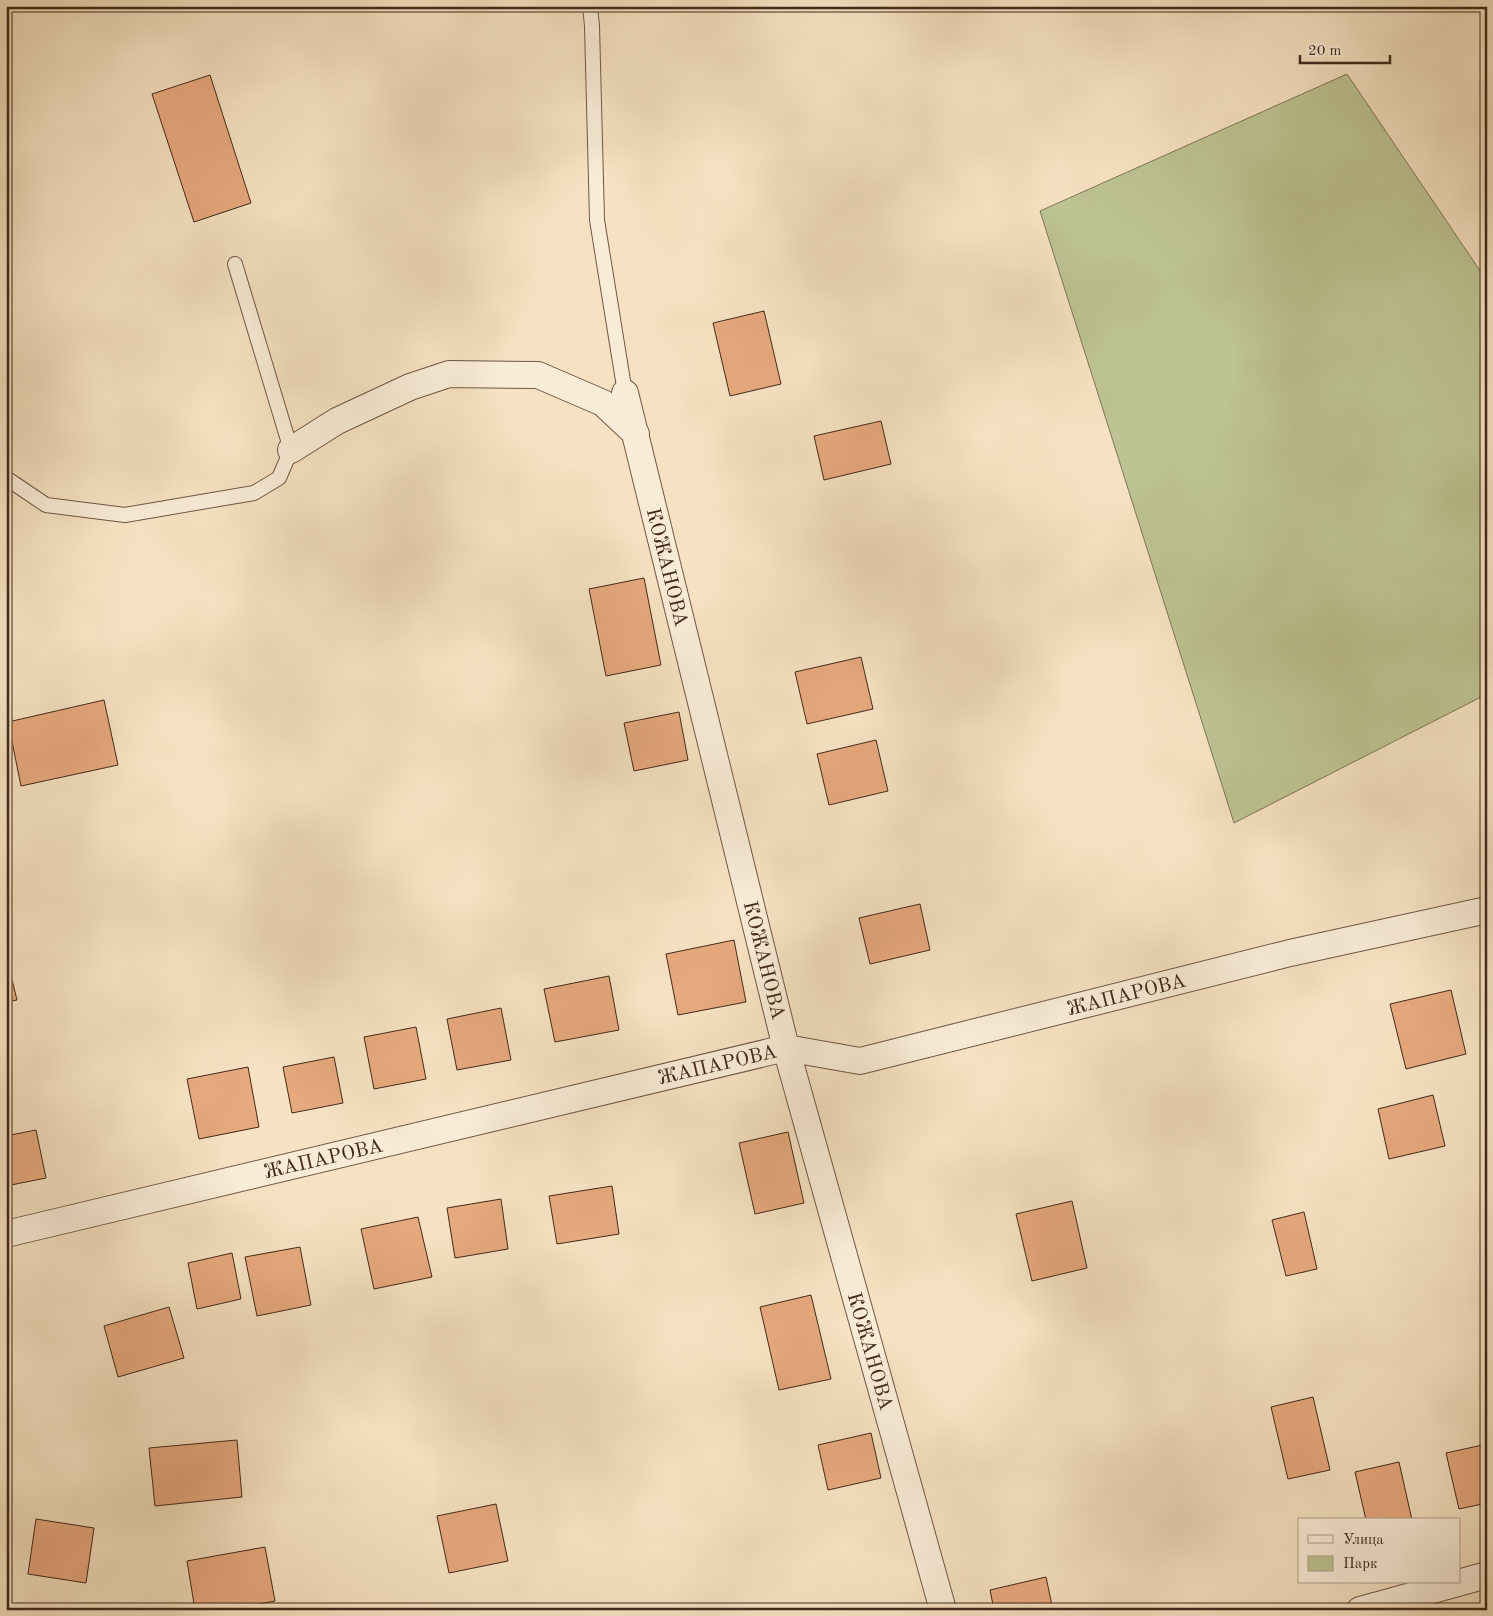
<svg xmlns="http://www.w3.org/2000/svg" width="1493" height="1616" viewBox="0 0 1493 1616" font-family="'Old Standard TT',serif">
<style>
.green{fill:#bdc393;stroke:#807657}
.building{fill:#e7a97e;stroke:#42291b}
.lines{fill:none;stroke-linecap:round;stroke-linejoin:round}
.lane-casing{stroke:#6f5745;stroke-width:16}
.street-casing{stroke:#6f5745;stroke-width:28}
.lane{stroke:#f9ecd7;stroke-width:14}
.street{stroke:#f9ecd7;stroke-width:26}
.labels{text-anchor:middle;stroke-width:4;stroke-linejoin:round;paint-order:stroke}
.street-label{font-size:20px;fill:#42291b;stroke:#f9ecd7}
</style>
<rect width="100%" height="100%" fill="#f6e2c2"/>
<filter id="stains"><feTurbulence type="fractalNoise" baseFrequency=".004" numOctaves="4"/><feColorMatrix values="0 0 0 0 .2 0 0 0 0 .09 0 0 0 0 .02 0 0 0 .5 -.17"/></filter>
<radialGradient id="worn" r=".72"><stop offset=".6" stop-color="#630" stop-opacity="0"/><stop offset="1" stop-color="#630" stop-opacity=".3"/></radialGradient>
<path class="green" d="M1347,74l140,207v413l-253,129 -194,-612z"/>
<path class="building" d="M210,75l41,128 -57,19 -42,-128z
M764,311l17,73 -51,12 -17,-73z
M881,421l10,43 -67,16 -10,-44z
M644,578l17,87 -55,11 -17,-87z
M861,657l12,52 -66,15 -12,-52z
M104,700l14,65 -97,21 -13,-64z
M679,712l9,48 -54,11 -10,-48z
M876,740l12,51 -59,14 -12,-51z
M920,904l10,46 -60,14 -11,-46z
M734,940l12,62 -68,13 -12,-61z
M6,955l11,45 -11,2z
M609,976l10,54 -64,12 -11,-53z
M1451,990l15,64 -60,15 -16,-65z
M501,1008l10,52 -54,10 -10,-51z
M416,1027l10,52 -52,10 -10,-52z
M334,1057l9,46 -51,10 -9,-46z
M248,1067l11,60 -60,12 -12,-60z
M1433,1095l12,51 -56,13 -11,-50z
M36,1130l10,48 -40,8v-50z
M788,1132l16,71 -49,11 -16,-71z
M612,1186l7,48 -62,10 -8,-48z
M501,1199l7,50 -53,9 -8,-50z
M1072,1201l15,67 -55,13 -16,-67z
M1304,1212l13,57 -31,7 -14,-56z
M418,1217l14,60 -58,12 -13,-60z
M300,1247l11,58 -54,11 -12,-59z
M232,1253l9,46 -44,10 -9,-46z
M811,1295l20,84 -52,11 -19,-83z
M169,1307l15,51 -66,19 -14,-51z
M1313,1397l17,73 -42,9 -17,-72z
M871,1433l10,45 -53,12 -10,-45z
M237,1440l5,57 -87,9 -6,-58z
M1487,1444v59l-28,6 -13,-56z
M1399,1462l13,58h-46l-11,-48z
M496,1504l12,57 -59,12 -12,-57z
M36,1519l58,9 -8,55 -58,-9z
M265,1547l10,54 -47,9h-33l-8,-49z
M1046,1577l7,33h-59l-4,-20z"/>
<g class="lines">
<defs>
<path id="lane" d="M590,6l2,20 5,194 28,173
M6,478l40,27 79,10 129,-22 25,-15 12,-28 -56,-186"/>
<path id="street" d="M625,393l161,655 157,562
M291,450l46,-29 73,-34 39,-13 89,1 65,28 33,31
M6,1234l780,-186 74,13 430,-108 197,-43
M1360,1610l127,-35"/>
</defs>
<use href="#lane" class="lane-casing"/>
<use href="#street" class="street-casing"/>
<use href="#lane" class="lane"/>
<use href="#street" class="street"/>
</g>
<g class="labels">
<g class="street-label">
<text transform="translate(668 567) rotate(76)" y="7">КОЖАНОВА</text>
<text transform="translate(765 960) rotate(76)" y="7">КОЖАНОВА</text>
<text transform="translate(1126 994) rotate(-14)" y="7">ЖАПАРОВА</text>
<text transform="translate(717 1064) rotate(-13)" y="7">ЖАПАРОВА</text>
<text transform="translate(323 1158) rotate(-13)" y="7">ЖАПАРОВА</text>
<text transform="translate(871 1351) rotate(74)" y="7">КОЖАНОВА</text>
</g>
</g>
<rect width="1493" height="1616" fill="none" stroke="#f6e2c2" stroke-width="25"/>
<rect x="8" y="8" width="1478" height="1601" fill="none" stroke="#42291b" stroke-width="2.5"/>
<rect x="12" y="12" width="1468" height="1591" fill="none" stroke="#42291b"/>
<rect x="1298" y="1518" width="162" height="65" fill="#f9ecd7" stroke="#b09e8c"/>
<rect x="1308" y="1535" width="25" height="8" fill="#f9ecd7" stroke="#b09e8c"/>
<text x="1343" y="1544" font-size="15" fill="#42291b">Улица</text>
<rect x="1308" y="1556" width="25" height="15" fill="#bdc393" stroke="#b09e8c"/>
<text x="1343" y="1568" font-size="15" fill="#42291b">Парк</text>
<path d="M1300 55v8h90v-8" fill="none" stroke="#42291b" stroke-width="2.5"/>
<text x="1308" y="55" font-size="15" fill="#42291b" stroke="#f9ecd7" stroke-width="4" paint-order="stroke">20 m</text>
<rect width="100%" height="100%" filter="url(#stains)"/>
<rect width="100%" height="100%" fill="url(#worn)"/>
</svg>
